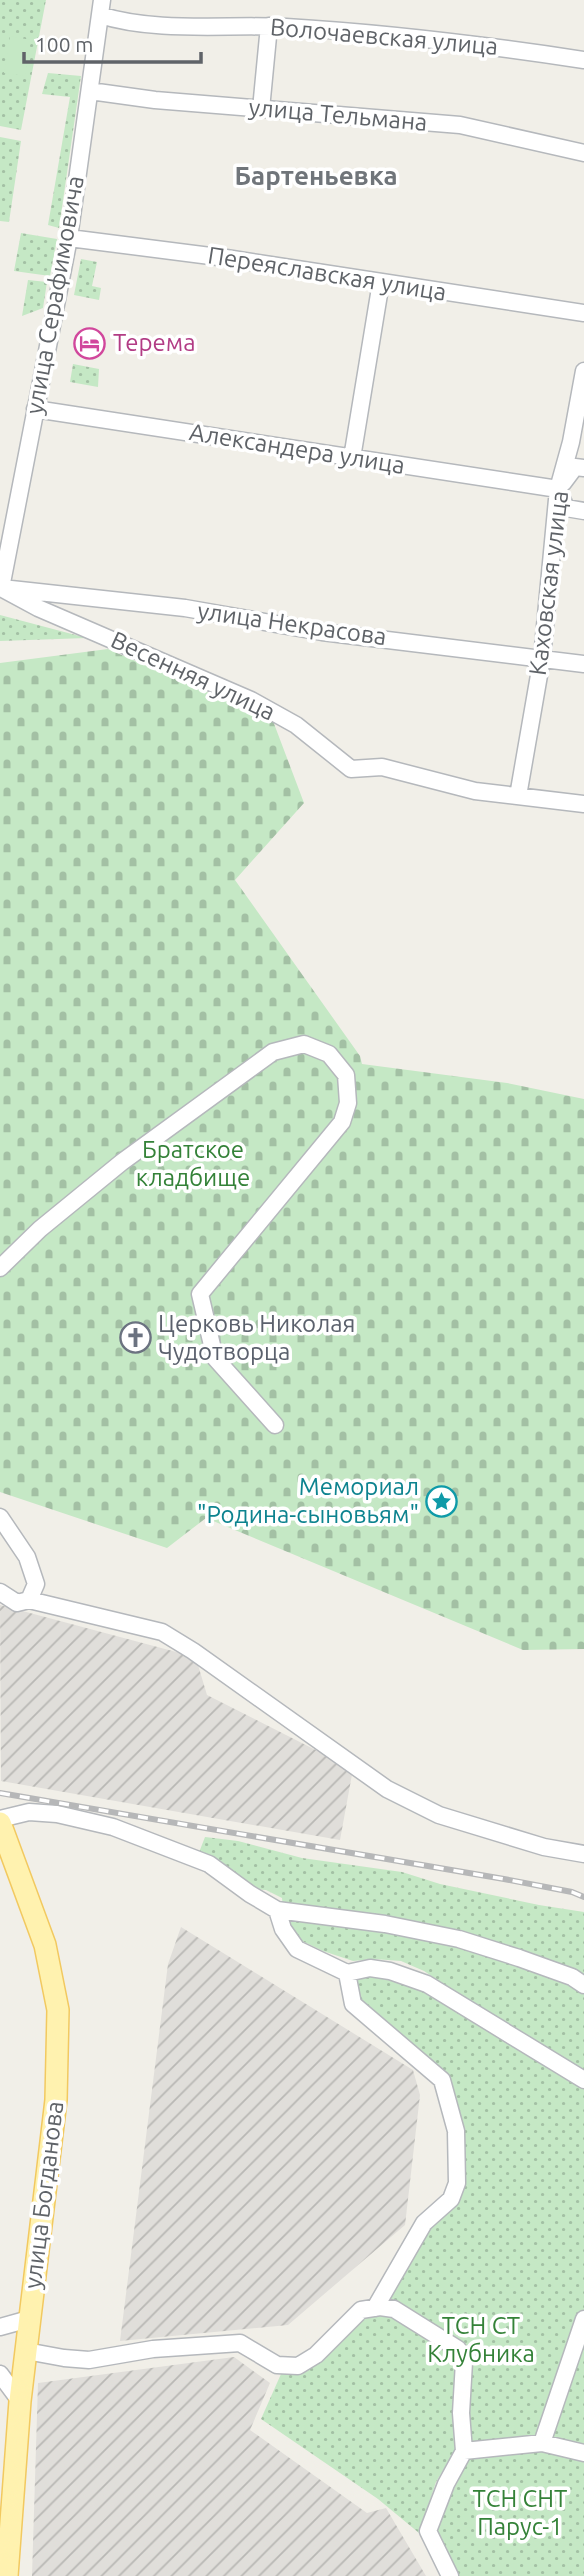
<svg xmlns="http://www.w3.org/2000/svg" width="584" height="2576" viewBox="0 0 584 2576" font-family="Ubuntu,sans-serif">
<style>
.industrial{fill:url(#industrial-furrows)}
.green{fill:url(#green-dots)}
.cemetery{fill:url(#cemetery-stones)}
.pitch{fill:#c5e8c5}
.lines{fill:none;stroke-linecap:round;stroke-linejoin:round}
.minor-casing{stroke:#b5b8bc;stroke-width:19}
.major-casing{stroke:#f2c960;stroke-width:24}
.minor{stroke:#fff;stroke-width:16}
.major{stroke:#fff2af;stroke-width:21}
.rail-casing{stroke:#b6b7b8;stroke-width:6}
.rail{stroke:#fff;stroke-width:3.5;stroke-dasharray:10;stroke-linecap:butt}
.labels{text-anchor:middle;stroke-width:7;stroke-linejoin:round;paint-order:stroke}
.street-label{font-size:24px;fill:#5f6368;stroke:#fff}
.hotel-label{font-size:24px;fill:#b23c85;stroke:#fff;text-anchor:start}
.park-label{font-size:24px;fill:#348238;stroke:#fff}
.worship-label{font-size:24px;fill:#5b616d;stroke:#fff;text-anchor:start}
.culture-label{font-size:24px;fill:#0d838f;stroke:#fff;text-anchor:end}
.neighbourhood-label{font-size:26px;font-weight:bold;fill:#70757a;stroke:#fff}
</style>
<defs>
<pattern id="industrial-furrows" width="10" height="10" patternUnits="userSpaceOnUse" patternTransform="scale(1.75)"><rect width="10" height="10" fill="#e0deda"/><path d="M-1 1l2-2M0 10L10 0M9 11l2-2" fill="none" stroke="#b9b8b5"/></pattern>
<pattern id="green-dots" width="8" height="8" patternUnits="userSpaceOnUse" patternTransform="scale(1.75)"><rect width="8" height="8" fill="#c5e8c5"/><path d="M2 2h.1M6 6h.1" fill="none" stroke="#a3c0a4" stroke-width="1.8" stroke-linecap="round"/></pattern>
<pattern id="cemetery-stones" width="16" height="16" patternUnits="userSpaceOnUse" patternTransform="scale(1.75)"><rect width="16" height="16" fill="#c5e8c5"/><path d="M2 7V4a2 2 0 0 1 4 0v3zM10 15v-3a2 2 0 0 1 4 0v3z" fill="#a3c0a4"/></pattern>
</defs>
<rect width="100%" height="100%" fill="#f1efe8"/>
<path class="industrial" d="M0,1605l180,48 18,12 9,30 146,74 -13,71 -339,-59z
M181,1927l232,143 7,25 -15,130 -117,100 -168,16 48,-377z
M234,2357l36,26 -20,47 117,83 19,-5 40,68h-394l6,-193z"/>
<path class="green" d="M0,0h46l-25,130 -21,-4z
M48,73l33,3 -22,152 -11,-3 22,-128 -28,-3z
M0,137l21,4 -12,81 -9,-1z
M21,233l36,6 -7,37 -36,-5z
M81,259l16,3 -5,24 9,2 -2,12 -25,-5z
M28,280l19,2 -4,26 -21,8z
M73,364l26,5 -1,18 -28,-5z
M0,615l87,23 -87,3z
M205,1837l33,4 64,17 100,14 38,12 99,21 45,7v166l-160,-107 -23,-10 -27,-2 -21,2 -30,-10 -27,-13 -12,-20 -2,-20 -16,-8 -18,-1 -50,-34z
M369,1973l54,16 161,94v367l-114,-6 -15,6 -19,32 -17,51 -41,-34 -117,-80 20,-45 20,-2 95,-94 64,-93 -15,-106 -87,-76 -6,-24z
M546,2448l38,12v116h-127l-22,-46 35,-75z"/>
<path class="cemetery" d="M108,649l165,72 31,82 -69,77 125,176 2,8 145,19 77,16v550l-61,1 -317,-132 -39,30 -167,-56v-829z"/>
<path class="pitch" d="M10,36l21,4 -6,36 -21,-3z"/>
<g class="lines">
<defs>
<path id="minor" d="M100,15c56,18 127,9 186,12 100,6 199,18 298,33
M90,91l65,9 305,25 124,28
M261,109l8,-83
M69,238l157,20 358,55
M35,409l523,80 8,19 18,3
M352,458l29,-176
M563,483l12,-16 9,1
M1,588l37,20 213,92 45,25 55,44 31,-2 93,24 109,13
M1,588l68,-350 33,-238
M11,589l174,19 137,24 262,32
M518,796l24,-138 16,-169 13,-47 13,-71
M0,1268l40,-39 82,-67 151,-110 31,-8 25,10 17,21 2,28 -6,19 -142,172 15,64 60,67
M0,1517l27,40 9,27 -7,16 -12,3 -17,-11
M29,1600l133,32 31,19 194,138 52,26 105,32 40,7
M0,1819l29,-7 28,2 56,13 96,37 41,30 27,16 6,19 14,20 50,24 23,-5 20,3 37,13 157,96
M277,1910l108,14 74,15 60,19 53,19 12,8
M347,1973l6,31 89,76 14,51 1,52 -6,16 -27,24 -49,85
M0,2327l29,-8
M26,2351l38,7 25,2 64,-11 87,-6 37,22 21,1 18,-11 45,-45 19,-3 14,2 64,40 6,13 -3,51 3,38 78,-8 42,10
M0,2374l20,27
M542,2443l42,-124
M450,2576l-22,-45 18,-47 18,-33"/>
<path id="major" d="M0,1823l45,122 13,65 -2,90 -36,301 -13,175"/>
</defs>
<use href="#minor" class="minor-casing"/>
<use href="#major" class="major-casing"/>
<use href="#minor" class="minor"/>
<use href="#major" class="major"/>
<defs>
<path id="rail" d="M0,1793l504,86 68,13 12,5"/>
</defs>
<use href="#rail" class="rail-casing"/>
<use href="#rail" class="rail"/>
</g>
<defs>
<symbol id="hotel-ring" viewBox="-11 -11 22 22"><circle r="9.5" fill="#fff" stroke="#d1479c" stroke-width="1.5"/><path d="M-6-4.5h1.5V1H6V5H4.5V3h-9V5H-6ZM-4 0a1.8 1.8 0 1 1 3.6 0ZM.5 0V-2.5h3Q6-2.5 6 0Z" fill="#d1479c"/></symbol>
<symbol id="church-ring" viewBox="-11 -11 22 22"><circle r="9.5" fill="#fff" stroke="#6b7280" stroke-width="1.5"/><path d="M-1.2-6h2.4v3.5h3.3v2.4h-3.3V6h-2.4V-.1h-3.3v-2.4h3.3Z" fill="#6b7280"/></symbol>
<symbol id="sight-ring" viewBox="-11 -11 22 22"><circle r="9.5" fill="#fff" stroke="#0f9aa8" stroke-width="1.5"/><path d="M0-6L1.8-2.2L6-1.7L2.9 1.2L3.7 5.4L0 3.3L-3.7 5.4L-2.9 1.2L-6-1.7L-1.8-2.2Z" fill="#0f9aa8"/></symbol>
</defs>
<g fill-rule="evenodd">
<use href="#hotel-ring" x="72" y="326" width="35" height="35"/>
<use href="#church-ring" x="118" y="1320" width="35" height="35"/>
<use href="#sight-ring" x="424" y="1484" width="35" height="35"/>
</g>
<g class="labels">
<g class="street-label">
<text transform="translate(384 37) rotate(5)" y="8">Волочаевская улица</text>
<text transform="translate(338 115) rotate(5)" y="8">улица Тельмана</text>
<text transform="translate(327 274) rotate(9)" y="8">Переяславская улица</text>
<text transform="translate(55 295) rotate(-80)" y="8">улица Серафимовича</text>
<text transform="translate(297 449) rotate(9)" y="8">Александера улица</text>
<text transform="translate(549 583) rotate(-83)" y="8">Каховская улица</text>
<text transform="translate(292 624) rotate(8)" y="8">улица Некрасова</text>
<text transform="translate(193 676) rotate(25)" y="8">Весенняя улица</text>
<text transform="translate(44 2195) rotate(-83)" y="8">улица Богданова</text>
</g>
<g class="hotel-label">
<text x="113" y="351">Терема</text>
</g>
<g class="park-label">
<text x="193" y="1158">Братское<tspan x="193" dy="28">кладбище</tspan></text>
<text x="481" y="2334">ТСН СТ<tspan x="481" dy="28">Клубника</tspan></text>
<text x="520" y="2507">ТСН СНТ<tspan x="520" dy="28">Парус-1</tspan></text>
</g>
<g class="worship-label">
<text x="158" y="1332">Церковь Николая<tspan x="158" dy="28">Чудотворца</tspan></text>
</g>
<g class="culture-label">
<text x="419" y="1495">Мемориал<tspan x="419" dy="28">"Родина-сыновьям"</tspan></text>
</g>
<g class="neighbourhood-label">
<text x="316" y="185">Бартеньевка</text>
</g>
</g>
<path d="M24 52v10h177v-10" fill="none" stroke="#5f6368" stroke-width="3.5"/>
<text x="35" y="52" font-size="21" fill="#5f6368" stroke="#ffffff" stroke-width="5" paint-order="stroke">100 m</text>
</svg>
